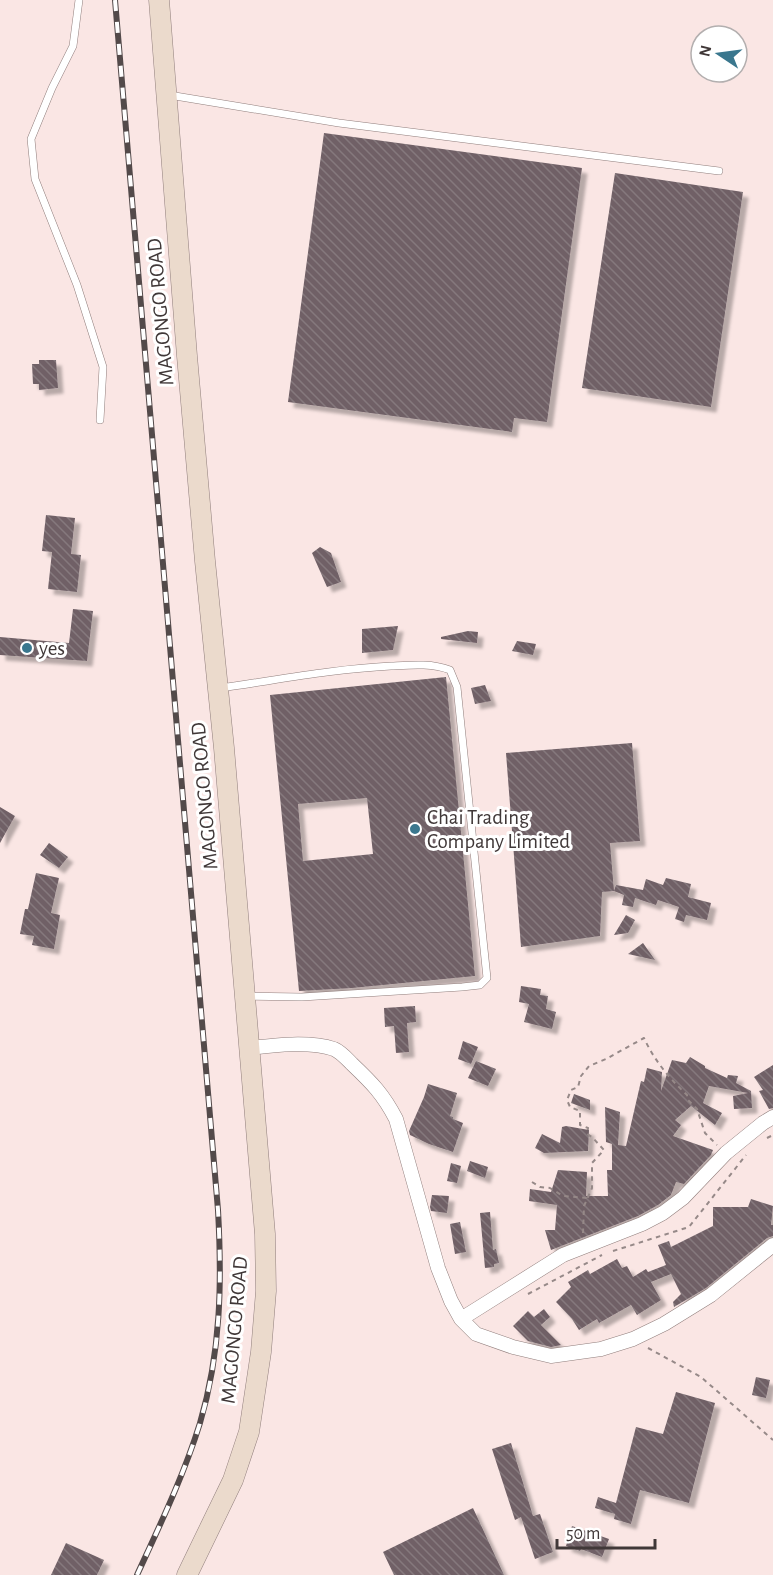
<svg xmlns="http://www.w3.org/2000/svg" width="773" height="1575" viewBox="0 0 773 1575" font-family="'Alegreya Sans',sans-serif">
<style>
.building{fill:url(#building-back-hatch);fill-rule:evenodd;filter:url(#shadow)}
.lines{fill:none;stroke-linecap:round;stroke-linejoin:round}
.lane-casing{stroke:#907e7c;stroke-width:8}
.street-casing{stroke:#907e7c;stroke-width:15}
.secondary-casing{stroke:#907e7c;stroke-width:21}
.path{stroke:#968988;stroke-width:2;stroke-dasharray:4.5 4.5;stroke-linecap:butt}
.lane{stroke:#fff;stroke-width:7}
.street{stroke:#fff;stroke-width:14}
.secondary{stroke:#ebdacc;stroke-width:20}
.rail-casing{stroke:#534a4a;stroke-width:6}
.rail{stroke:#fff;stroke-width:4;stroke-dasharray:11;stroke-linecap:butt}
.poi-dot{fill:#3a778e;stroke:#fff;stroke-width:2}
.labels{text-anchor:middle;stroke-width:6;stroke-linejoin:round;paint-order:stroke}
.street-label{font-size:21px;fill:#403838;stroke:#fff}
.poi-label{font-size:21px;fill:#403838;stroke:#fff;text-anchor:start}
</style>
<defs>
<pattern id="building-back-hatch" width="6" height="6" patternUnits="userSpaceOnUse" patternTransform="scale(1.5)"><rect width="6" height="6" fill="#6f6066"/><path d="M-1 5l2 2M0 0l6 6M5-1l2 2" fill="none" stroke="#85797d"/></pattern>
<filter id="shadow"><feDropShadow dx="5.5" dy="5.5" stdDeviation="1.5" flood-color="#0004"/></filter>
</defs>
<rect width="100%" height="100%" fill="#fae6e4"/>
<path class="building" d="M324,133l258,35 -35,254 -33,-4 -2,14 -224,-30z
M615,173l128,19 -32,215 -129,-19z
M39,360h17l2,28 -19,2v-6h-6l-1,-20h7z
M46,515l29,3 -4,36 10,1 -4,37 -29,-3 4,-37 -10,-1z
M320,547l11,6 10,29 -14,5 -15,-34z
M73,609l20,2 -6,50 -87,-6v-18l69,6z
M398,626l-5,24 -31,3v-24z
M468,631l10,1 -1,11 -36,-4v-2z
M517,641l19,3 -3,11 -21,-4z
M446,677l29,299 -123,12 -53,3 -29,-296zM367,798l6,56 -70,7 -5,-57z
M485,685l6,16 -16,3 -4,-16z
M632,743l8,98 -30,2 4,48 -12,1 -2,44 -79,11 -15,-194z
M0,807l15,9 -15,27z
M49,843l19,14 -9,11 -19,-13z
M36,873l23,5 -8,35 9,2 -6,34 -22,-4 2,-9 -14,-2 5,-25h3z
M666,878l25,6 -3,13 23,6 -4,17 -21,-5 -2,7 -9,-3 4,-12 -21,-7 -2,5 -21,-7 -2,9 -11,-2 2,-10 -10,-4 2,-6 27,5 3,-11 17,6z
M626,915l9,5 -7,13 -14,2z
M643,943l12,17 -27,-6z
M521,986l20,3 -1,6 8,1 -2,13 10,3 -4,17 -28,-7 5,-18 -10,-2z
M415,1006l1,16 -9,1 2,29 -13,1 -2,-27 -9,1 -1,-19z
M463,1041l15,6 -7,17 -13,-5z
M690,1057l15,9v2l22,10 1,-3 10,1 -2,7 15,8 1,17 -18,1 -1,-13 15,-3 -39,-7 -6,17 19,10 -7,12 -24,-19 -16,14 6,5 -8,11 40,14 -2,5 -27,29 -8,-2 -5,13 -13,10 -20,11 -87,34 -6,-20h10l2,-25 -28,-4 1,-12 21,3 7,-22 29,2 -1,24h22l-1,-26h5v-26l-6,-2 -1,-35 15,5 -2,33 8,1 15,-65 3,1 3,-14 15,4 -1,19 11,-31 14,3z
M476,1061l20,8 -8,17 -20,-8z
M773,1065v43l-4,1 -10,-18 4,-1 -9,-13z
M428,1084l29,9 -7,23 3,1v2l10,4 -10,29 -24,-8 -19,-9 -1,-4 15,-34z
M574,1094l16,6v10l-19,-7z
M566,1126l23,4 -1,21 -44,2 -9,-5 7,-14 18,9 2,-16z
M470,1161l18,6 -3,11 -18,-7z
M451,1163l10,3 -4,17 -10,-2z
M432,1195l17,1 -2,17 -16,-2 -1,-4z
M751,1199l22,7 -2,19h2v11l-6,2 -61,50 -32,19 -1,-5 8,-8 -10,-20 -20,8 10,18 -24,15 -6,-10 -32,18 -2,-4 -18,11 -7,-11 -16,-17 15,-15 -3,-5 20,-12 2,4 27,-15 5,9 5,-2 6,11 13,-8 2,3 18,-7 -8,-20 11,-4 2,6 42,-21v-19h35z
M490,1212l3,38 3,-1 3,14 -5,1v3l-9,1 -5,-55z
M460,1222l6,30 -11,2 -5,-30z
M544,1309l6,8 -9,8 20,20 -10,2 -23,-6 -15,-15 15,-15 6,6z
M756,1377l14,3 -4,18 -14,-3z
M676,1392l39,11 -26,100 -49,-13 -9,34 -17,-5 1,-5 -20,-6 3,-11 18,6 20,-76 27,7z
M511,1443l22,73 7,-2 13,38 -18,7 -14,-42 -6,3 -23,-71z
M473,1508l31,67h-110l-11,-23z
M572,1526l37,13 -7,18 -21,-8 -1,2 -14,-5z
M66,1543l38,17 -7,15h-46z"/>
<g class="lines">
<defs>
<path id="lane" d="M79,0l-6,46 -21,42 -21,51 4,40 42,106 26,82 -3,53
M169,95l170,28 380,48
M220,688c57,-8 113,-19 171,-22 20,-1 40,-3 59,4l7,17 30,291 -7,7 -18,2 -160,10 -55,-1"/>
<path id="street" d="M250,1048c25,-3 60,-7 84,1 7,3 13,10 18,15 20,19 31,30 44,55l42,149 13,33 10,18 15,15 37,13 38,9 50,-7 32,-10 31,-15 47,-29 62,-50
M461,1319l102,-64 79,-31 21,-11 20,-15 43,-45 37,-30 10,-6"/>
<path id="secondary" d="M159,0l28,356 18,205 19,187 41,486 1,57 -5,61 -12,80 -16,48 -46,95"/>
</defs>
<use href="#lane" class="lane-casing"/>
<use href="#street" class="street-casing"/>
<use href="#secondary" class="secondary-casing"/>
<path class="path" d="M767,1138l6,-3
M532,1182l8,5 10,1 13,8 25,2
M583,1233l1,-27 8,-18v-25l12,-13 -12,-13 -5,-3 1,-6 -8,-3v-14l-10,-4 -3,-7 4,-10 7,-3 3,-11 8,-10 17,-7 38,-21c10,22 25,40 43,57v4l10,10 8,24 12,12
M613,1251l76,-24 57,-72
M528,1294l74,-39
M648,1348l53,29 72,63"/>
<use href="#lane" class="lane"/>
<use href="#street" class="street"/>
<use href="#secondary" class="secondary"/>
<defs>
<path id="rail" d="M115,0l103,1210c4,72 3,142 -18,213 -16,52 -40,102 -63,152"/>
</defs>
<use href="#rail" class="rail-casing"/>
<use href="#rail" class="rail"/>
</g>
<g class="poi-dot">
<circle cx="27" cy="648" r="6"/>
<circle cx="415" cy="829" r="6"/>
</g>
<g class="labels">
<g class="street-label">
<text transform="translate(160 312) rotate(-95)" y="7">MAGONGO ROAD</text>
<text transform="translate(204 796) rotate(-95)" y="7">MAGONGO ROAD</text>
<text transform="translate(234 1330) rotate(-85)" y="7">MAGONGO ROAD</text>
</g>
<g class="poi-label">
<text x="39" y="655">yes</text>
<text x="427" y="824">Chai Trading<tspan x="427" dy="24">Company Limited</tspan></text>
</g>
</g>
<g transform="translate(719 54) rotate(283)"><circle r="28" fill="#ffffff" stroke="#b3afaf" stroke-width="1.5"/>
<path d="M0-4.5L10 22L0 15L-10 22Z" fill="#3a778e"/>
<text y="-9" font-size="16" font-weight="bold" text-anchor="middle" fill="#403838">N</text>
</g>
<path d="M557 1539v9h98v-9" fill="none" stroke="#403838" stroke-width="3"/>
<text x="566" y="1539" font-size="18" fill="#403838" stroke="#ffffff" stroke-width="4.5" paint-order="stroke">50 m</text>
</svg>
